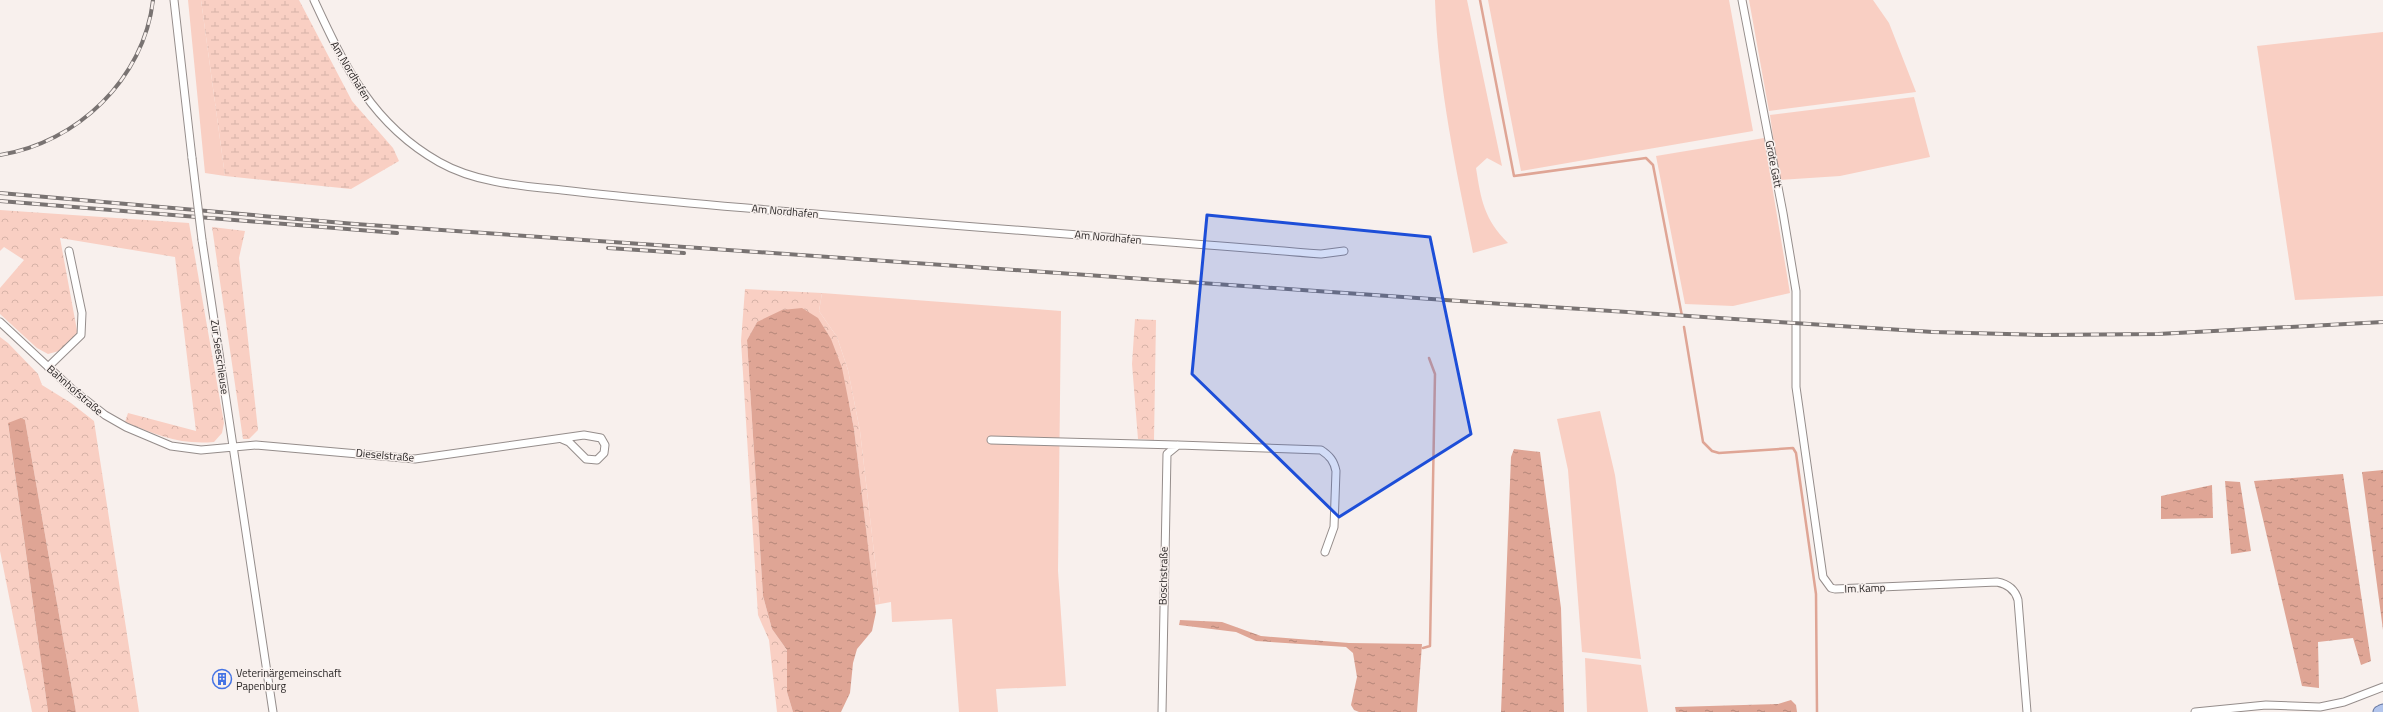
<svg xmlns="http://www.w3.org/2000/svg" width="2383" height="712" viewBox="0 0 2383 712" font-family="'Titillium Web',sans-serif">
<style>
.grass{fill:#f9cfc3}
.forest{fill:url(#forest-crowns)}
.wetland{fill:url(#wetland-marsh)}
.water{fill:url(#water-ripples)}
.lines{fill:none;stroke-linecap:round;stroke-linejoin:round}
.stream{stroke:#dfa595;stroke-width:2.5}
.street-casing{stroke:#958d8b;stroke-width:9}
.primary-casing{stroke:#62749e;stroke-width:13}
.street{stroke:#fff;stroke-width:7}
.primary{stroke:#b3c5ec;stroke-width:11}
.rail-casing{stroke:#797372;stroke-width:4}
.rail{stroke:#f8f0ed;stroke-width:2.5;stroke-dasharray:8;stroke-linecap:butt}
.street-bridge-casing{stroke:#958d8b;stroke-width:9;stroke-linecap:butt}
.street-bridge{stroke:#fff;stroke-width:7}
.marked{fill:#1d4ed8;fill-opacity:0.2;stroke:#1d4ed8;stroke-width:3;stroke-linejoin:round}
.labels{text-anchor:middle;stroke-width:3;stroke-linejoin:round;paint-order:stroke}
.street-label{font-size:11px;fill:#2a2626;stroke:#f8f0ed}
.poi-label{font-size:11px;fill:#2a2626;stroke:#f8f0ed;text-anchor:start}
</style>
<defs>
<pattern id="forest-crowns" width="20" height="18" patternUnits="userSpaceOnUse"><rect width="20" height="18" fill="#f9cfc3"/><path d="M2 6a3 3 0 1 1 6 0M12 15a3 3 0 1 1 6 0" fill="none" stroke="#d6b2a7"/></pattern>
<pattern id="wetland-marsh" width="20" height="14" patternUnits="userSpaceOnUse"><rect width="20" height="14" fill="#f9cfc3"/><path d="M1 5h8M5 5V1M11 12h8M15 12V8" fill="none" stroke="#d6b2a7"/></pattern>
<pattern id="water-ripples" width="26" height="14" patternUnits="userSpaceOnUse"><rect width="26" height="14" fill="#dfa595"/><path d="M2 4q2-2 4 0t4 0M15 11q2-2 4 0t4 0" fill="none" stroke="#b58679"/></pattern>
</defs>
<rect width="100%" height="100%" fill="#f8f0ed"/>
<path class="grass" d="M188,0h13l24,176 -20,-3z
M1435,0h32l35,166 -15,-8 -11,10c5,32 8,51 32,75l-35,10c-17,-84 -35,-167 -38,-253z
M1488,0h241l24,131 -232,40z
M1749,0h124l16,23 27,69 -147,19z
M2383,32v264l-88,4 -38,-254z
M1914,97l16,60 -90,19 -61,4 -9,-65z
M1764,138l26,155 -57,13 -48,-2 -29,-148z
M822,293l239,18 -3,260 8,115 -70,3 2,23h-39l-7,-93 -60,3 -1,-20 -11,2 -20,-173 -12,-61 -11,-33 -18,-26z
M1600,411l15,64 26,184 -59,-7 -14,-182 -11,-51z
M1585,658l56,7 7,47h-61z"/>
<path class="forest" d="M0,210l189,13 35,200 -2,10 -8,9c-35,3 -57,-7 -89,-20l3,-9 68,18 -21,-174 -115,-19 18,98 -19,15 -11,3 -11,-6 -37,-34v-26l24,-28 -20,-13 -4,4z
M212,227l33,4 -6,27 19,172 -9,9h-6z
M745,289l77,4 -3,18 18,26 11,33 12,61 20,173 -5,1 -21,-176 -5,-25 -92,-82 -10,18 16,256 9,33 15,21v42l6,20h-16l-8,-72 -11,-25 -17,-274z
M1135,319l21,1 -2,120 -16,-1 -6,-75z
M0,337l8,6 30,31 4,11 29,18 23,18 45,291h-63l-51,-292 -17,4 40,288h-16l-32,-161z"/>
<path class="wetland" d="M201,0h98l53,101 41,47 6,13 -48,28 -126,-13z"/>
<path class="water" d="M802,308l16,10 13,21 11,29 12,61 22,183 -4,19 -15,18 -4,14 -3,30 -9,19h-48l-6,-20v-42l-15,-21 -9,-33 -16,-256 10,-18 25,-12z
M21,418l4,2 51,292h-28l-40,-289z
M1514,449l26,3 21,156 3,104h-63l10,-255z
M2383,470v160l-21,-158z
M2343,474l28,187 -10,4 -8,-27 -35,4 1,46 -17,-2 -48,-205z
M2225,481l15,1 11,69 -20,3z
M2212,485l1,33 -52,1v-23z
M1180,620l42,2 39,14 88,7 73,1 -5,68h-58l-5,-2 -3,-5 6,-28 -4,-24 -7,-6 -90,-6 -20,-9 -57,-7z
M1791,700l5,5 1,7h-121l-1,-5 103,-3z"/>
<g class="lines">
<path class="stream" d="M1480,0l34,176 132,-18 7,7 29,151
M1684,327l19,115 9,9 7,2 74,-5 3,5 20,141 1,118
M1423,648l7,-2 5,-272 -6,-16"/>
<defs>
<path id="street" d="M174,0l18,158
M314,0c31,67 58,124 125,162 37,21 83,24 123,28 43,5 85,9 127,13 210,19 422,34 632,51l23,-3
M1742,0l41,213 13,78v96l27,190 8,11 4,1 162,-7c11,2 18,7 21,18l9,112
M202,240l71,472
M0,322l73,68 32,25 21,12 45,19 30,4 55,-5 159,14 169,-24 17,3 4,7 -1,8 -7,7 -11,-1 -17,-17 -7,-3
M48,367l33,-32 1,-22 -13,-62
M991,440l186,5
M1162,712l5,-258 11,-9 143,5c9,6 13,11 15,21l-2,56 -9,25
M2195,712l71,-7 54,2 24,-5 39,-15"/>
<path id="primary" d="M2379,712l4,-2"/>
</defs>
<use href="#street" class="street-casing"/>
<use href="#primary" class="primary-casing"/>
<use href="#street" class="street"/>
<use href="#primary" class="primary"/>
<defs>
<path id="rail" d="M0,155c77,-12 144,-76 153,-155
M0,193l355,31 1148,80 430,28 111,3 114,-1 225,-12
M0,201l397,32
M608,248l76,5"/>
</defs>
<use href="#rail" class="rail-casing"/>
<use href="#rail" class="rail"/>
<defs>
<path id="street-bridge" d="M192,158l10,82"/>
</defs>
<use href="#street-bridge" class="street-bridge-casing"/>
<use href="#street-bridge" class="street-bridge"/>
</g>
<path class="marked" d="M1207,215l223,22 41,197 -132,83 -147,-143z"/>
<defs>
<symbol id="building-ring" viewBox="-11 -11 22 22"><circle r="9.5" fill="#f8f0ed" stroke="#4473e4" stroke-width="1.5"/><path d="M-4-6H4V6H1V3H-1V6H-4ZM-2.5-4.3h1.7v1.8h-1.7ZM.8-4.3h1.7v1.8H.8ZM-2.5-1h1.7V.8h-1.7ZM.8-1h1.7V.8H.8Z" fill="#4473e4"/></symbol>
</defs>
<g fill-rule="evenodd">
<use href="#building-ring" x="211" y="668" width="22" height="22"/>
</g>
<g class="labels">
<g class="street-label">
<text transform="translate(351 71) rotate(59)" y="4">Am Nordhafen</text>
<text transform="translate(1774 164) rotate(79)" y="4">Grote Gatt</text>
<text transform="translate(785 211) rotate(5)" y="4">Am Nordhafen</text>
<text transform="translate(1108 237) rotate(5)" y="4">Am Nordhafen</text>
<text transform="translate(220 357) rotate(82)" y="4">Zur Seeschleuse</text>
<text transform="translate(75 390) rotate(41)" y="4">Bahnhofstraße</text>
<text transform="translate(385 455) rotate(5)" y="4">Dieselstraße</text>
<text transform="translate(1163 576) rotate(-89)" y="4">Boschstraße</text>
<text transform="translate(1865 588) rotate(-2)" y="4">Im Kamp</text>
</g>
<g class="poi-label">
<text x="236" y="677">Veterinärgemeinschaft<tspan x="236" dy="13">Papenburg</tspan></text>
</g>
</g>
</svg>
